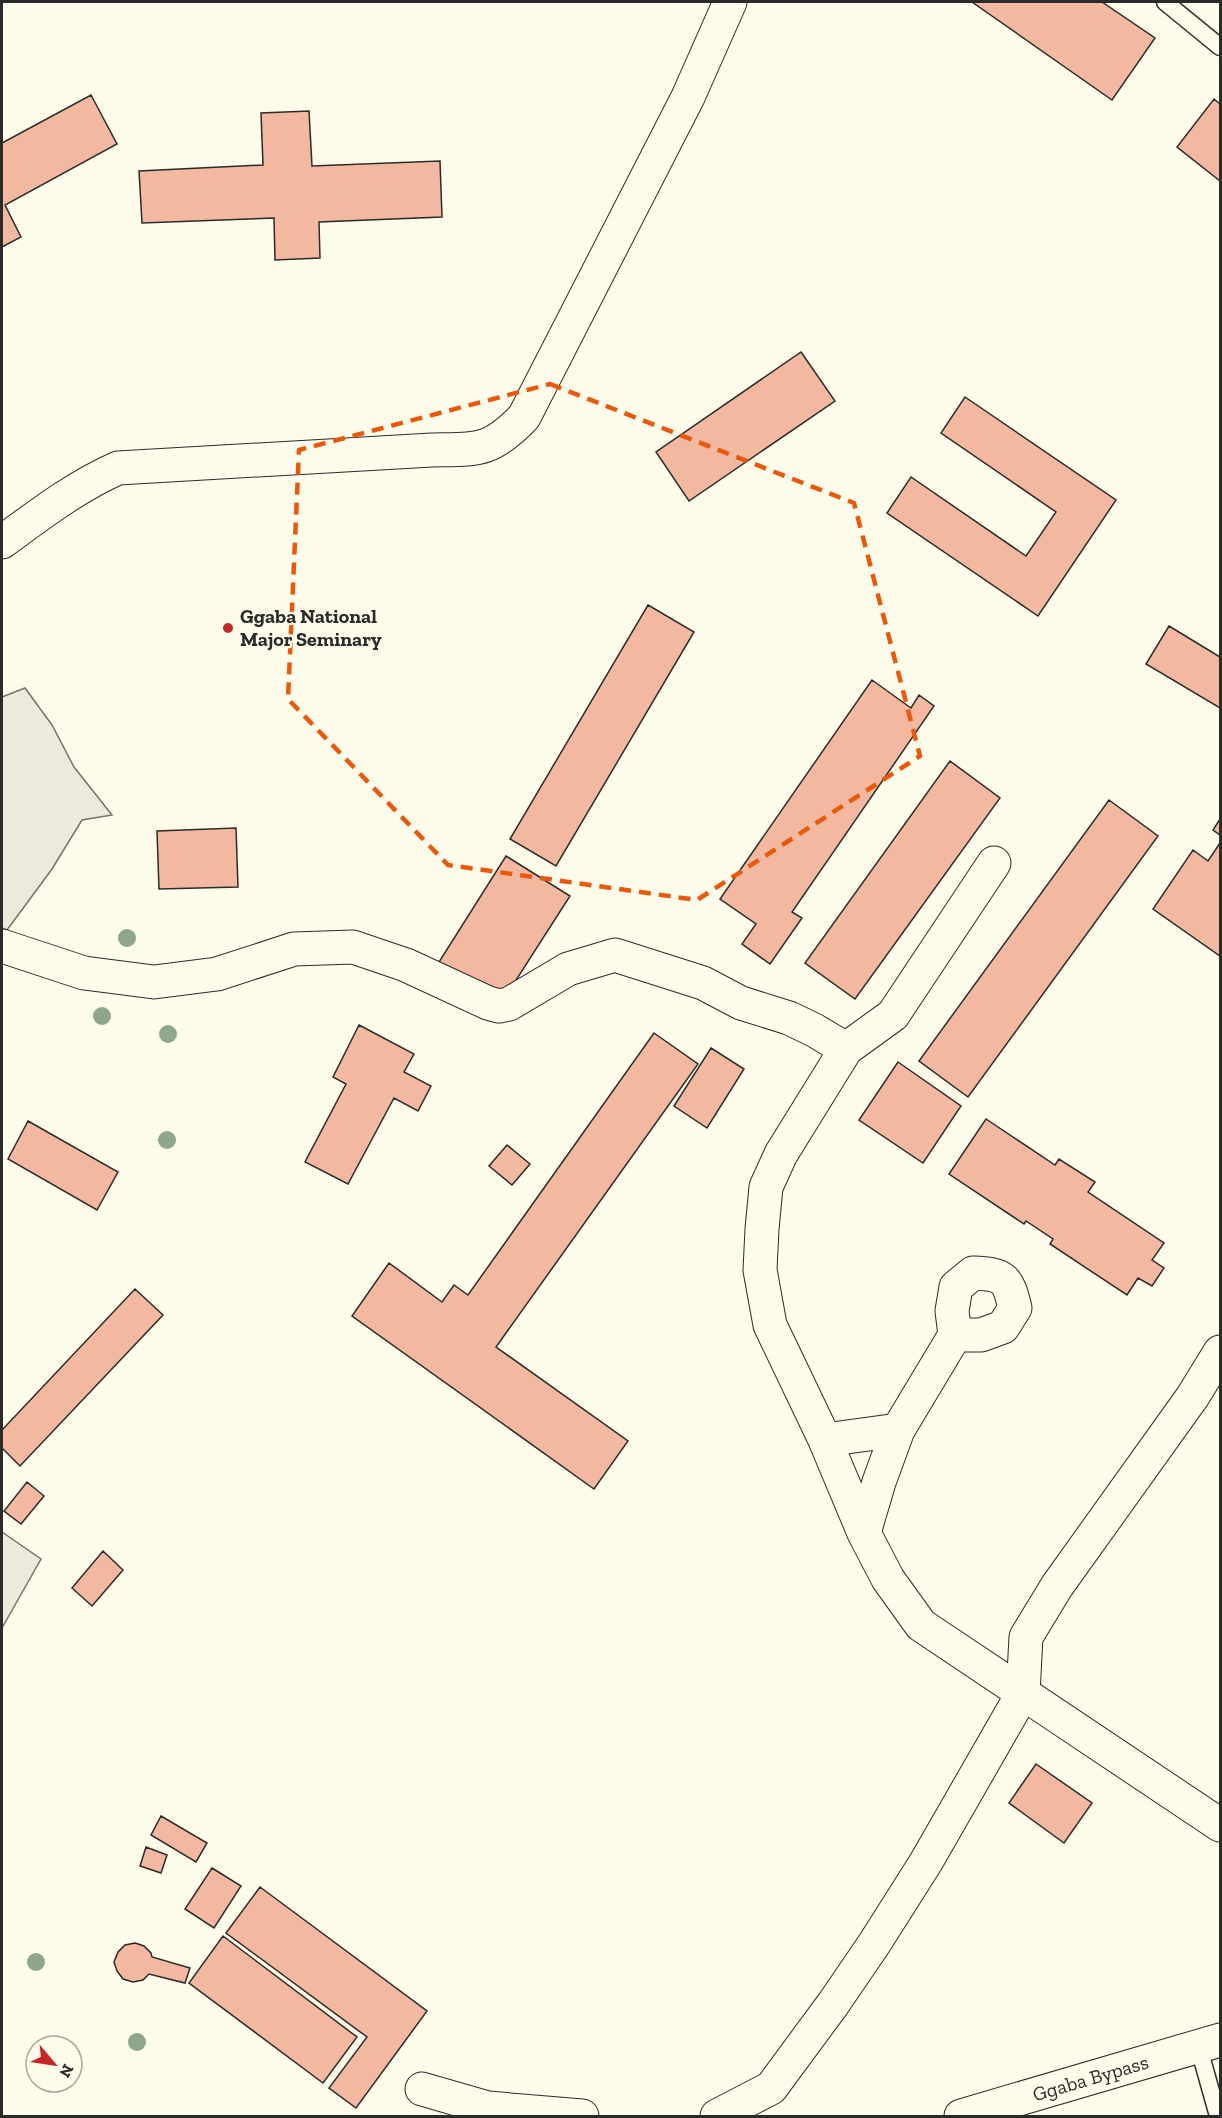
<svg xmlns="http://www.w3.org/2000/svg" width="1222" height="2118" viewBox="0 0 1222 2118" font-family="'Zilla Slab',serif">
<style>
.green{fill:#ecebdb;stroke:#74746e;stroke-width:1.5}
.building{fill:#f2b8a0;stroke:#2b2b2b;stroke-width:1.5}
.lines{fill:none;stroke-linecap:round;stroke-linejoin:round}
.service-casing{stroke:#2b2b2b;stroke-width:19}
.minor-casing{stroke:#2b2b2b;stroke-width:35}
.tertiary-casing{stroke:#2b2b2b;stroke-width:35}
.service{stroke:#fdfbea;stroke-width:16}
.minor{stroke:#fdfbea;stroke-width:33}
.tertiary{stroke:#fdfbea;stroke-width:33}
.tree{fill:#8ea78a}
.marked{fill:none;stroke:#e8590c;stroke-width:4.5;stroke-dasharray:12 8;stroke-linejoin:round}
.poi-dot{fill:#c62828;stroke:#fdfbea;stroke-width:2}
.labels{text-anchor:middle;stroke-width:4.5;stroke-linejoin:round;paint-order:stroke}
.poi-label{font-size:20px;font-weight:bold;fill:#2b2b2b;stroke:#fdfbea;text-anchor:start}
.street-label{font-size:20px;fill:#2b2b2b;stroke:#fdfbea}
</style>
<rect width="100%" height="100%" fill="#fdfbea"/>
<path class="green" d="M25,688l27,37 22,42 38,48 -30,5 -30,49 -45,61 -5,-2v-231z
M2,1532l39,27 -39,69z"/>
<path class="building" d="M972,2h130l53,36 -43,62z
M91,95l26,49 -112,61 16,32 -19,10v-104z
M1214,99l6,5v77l-43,-34z
M309,111l3,55 128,-5 2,56 -123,5 1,36 -45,2 -1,-42 -132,5 -3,-52 124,-6 -2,-52z
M801,352l34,49 -146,100 -33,-49z
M965,397l151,103 -78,116 -151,-103 24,-36 115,79 30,-44 -115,-79z
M648,605l46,27 -138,234 -46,-27z
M1169,626l51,31v51l-74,-44z
M872,680l39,28 8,-13 15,11 -142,206 10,6 -32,46 -28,-20 14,-20 -36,-25z
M950,761l50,37 -145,201 -50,-36z
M1109,800l49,36 -190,261 -49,-36z
M1220,819v16l-7,-5z
M236,828l2,59 -79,2 -2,-58z
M1220,843v113l-67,-47 40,-59 15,11z
M506,856l64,40 -68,106 -63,-40z
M359,1025l55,29 -10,18 27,14 -13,25 -24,-13 -46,86 -43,-22 41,-78 -13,-7z
M654,1033l44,31 -202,283 132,94 -34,48 -242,-173 37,-53 53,39 12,-17 14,10z
M711,1048l33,21 -37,59 -33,-22z
M898,1062l63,44 -38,57 -64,-43z
M986,1119l69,46 4,-6 36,23 -7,10 76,51 -12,17 12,8 -12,18 -14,-8 -11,17 -77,-51 3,-5 -27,-18 -2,3 -75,-50z
M28,1121l90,51 -21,38 -89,-51z
M507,1145l23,19 -18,21 -23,-19z
M135,1289l28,26 -143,151 -18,-18v-18z
M27,1482l17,14 -23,28 -17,-13z
M103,1551l20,19 -31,36 -20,-18z
M1036,1764l56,39 -28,40 -55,-40z
M161,1816l46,27 -11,19 -45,-27z
M146,1847l21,8 -6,18 -21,-7z
M212,1868l29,18 -27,42 -29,-19z
M260,1887l167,124 -71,97 -27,-20 38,-51 -141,-104z
M223,1936l134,101 -34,46 -134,-100z
M135,1943l9,3 7,7 1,4 38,11 -5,15 -36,-9 -6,6 -10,2 -10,-3 -6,-8 -3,-9 4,-10 7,-7z"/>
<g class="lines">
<defs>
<path id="service" d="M1165,2l55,45
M1198,2045l20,71"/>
<path id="minor" d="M2,542c37,-27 73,-55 116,-74l314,-18c47,-1 58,2 92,-33l164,-320 42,-95
M2,946l82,27 70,9 63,-8 77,-25 59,-2 53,18 82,38 11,3 10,-2 59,-35 47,-14 88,28 38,20 48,15 25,12 32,19 -65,105 -15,33 -4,42 -2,41 10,55 55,115 39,93 24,46 33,46 299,200
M846,1049l47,-34 101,-152
M825,1440l73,-10
M864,1533l15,-51 19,-52 57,-95 -3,-24 4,-24 17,-14c31,1 35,5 42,35l-12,19 -22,8h-26
M422,2089l66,19 94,8
M717,2116l54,-28 62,-84 41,-60 52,-82 97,-169 3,-56 31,-51 136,-190 27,-44"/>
<g id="tertiary">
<path id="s1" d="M961,2116l259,-76"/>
</g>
</defs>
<use href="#service" class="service-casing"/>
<use href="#minor" class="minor-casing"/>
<use href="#tertiary" class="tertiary-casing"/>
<use href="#service" class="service"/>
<use href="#minor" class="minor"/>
<use href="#tertiary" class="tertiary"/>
</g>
<g class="tree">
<circle cx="127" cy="938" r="9"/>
<circle cx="102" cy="1016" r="9"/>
<circle cx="168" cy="1034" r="9"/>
<circle cx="167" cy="1140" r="9"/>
<circle cx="36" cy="1962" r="9"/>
<circle cx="137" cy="2042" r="9"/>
</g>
<path class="marked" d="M550,384l304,119 66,253 -223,144 -249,-35 -160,-166 11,-249z"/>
<circle class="poi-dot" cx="228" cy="628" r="6"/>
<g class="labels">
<g class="poi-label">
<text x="240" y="623">Ggaba National<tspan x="240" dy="23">Major Seminary</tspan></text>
</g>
<g class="street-label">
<text dy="7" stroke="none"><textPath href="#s1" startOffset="135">Ggaba Bypass</textPath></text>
</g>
</g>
<rect width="1222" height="2118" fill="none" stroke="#2b2b2b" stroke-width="6"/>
<g transform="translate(54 2064) rotate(119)"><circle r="28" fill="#fdfbea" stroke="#a9a89e" stroke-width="1.5"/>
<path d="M0-4.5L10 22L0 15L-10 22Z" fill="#c62828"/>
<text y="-9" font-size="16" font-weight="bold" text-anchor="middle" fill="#2b2b2b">N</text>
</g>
</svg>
